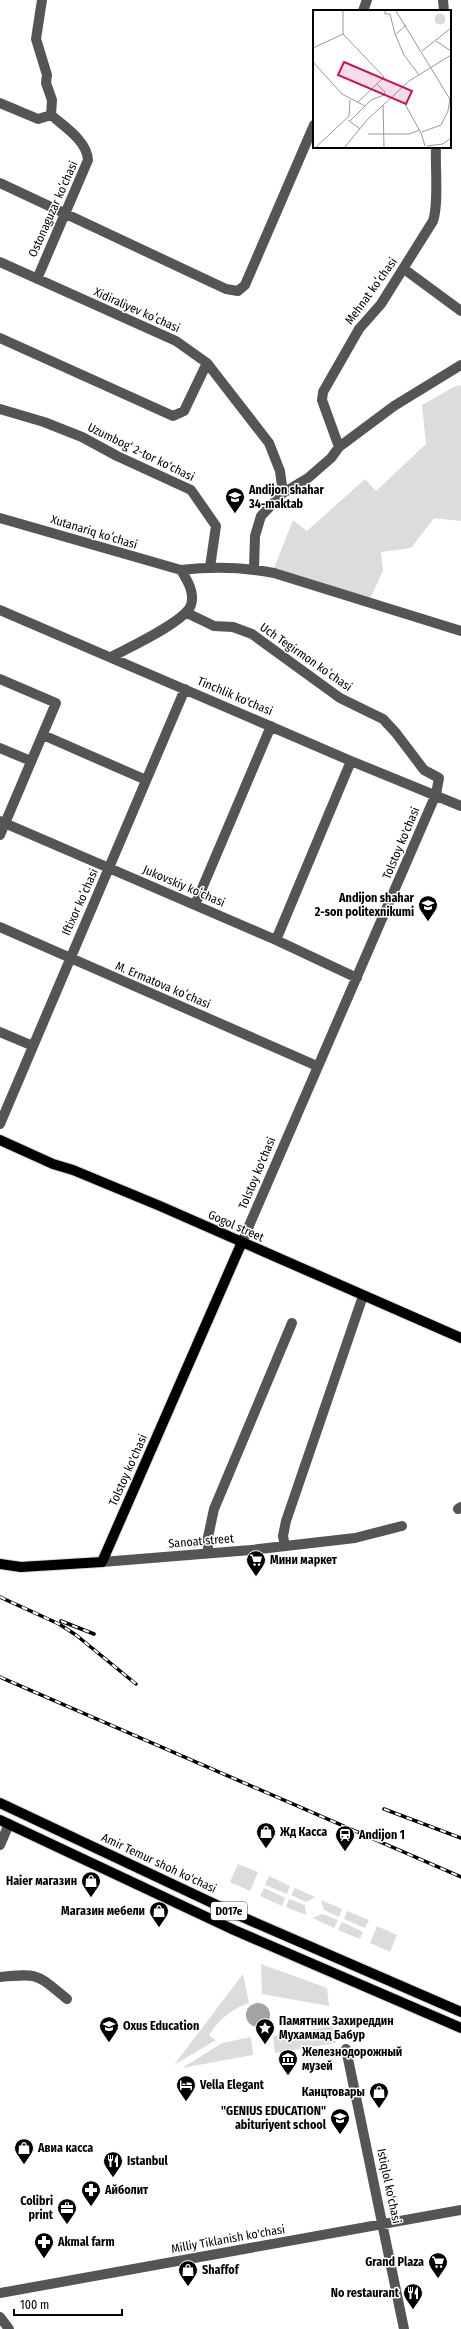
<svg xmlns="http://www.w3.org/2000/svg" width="461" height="2329" viewBox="0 0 461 2329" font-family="'Fira Sans Condensed',sans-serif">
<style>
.green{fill:#dcdcdc}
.water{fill:#a3a3a3}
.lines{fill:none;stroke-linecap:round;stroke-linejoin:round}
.major-casing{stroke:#dbdbdb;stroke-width:12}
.minor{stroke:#555;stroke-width:10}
.major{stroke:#000;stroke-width:10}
.rail-casing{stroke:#000;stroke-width:3.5}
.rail{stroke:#fff;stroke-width:2;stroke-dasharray:6;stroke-linecap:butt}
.labels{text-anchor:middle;stroke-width:3;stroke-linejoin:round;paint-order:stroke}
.shield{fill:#fff;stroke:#4c4c4c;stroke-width:1}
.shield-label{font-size:11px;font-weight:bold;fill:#000}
.street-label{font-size:12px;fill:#000;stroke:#fff}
.poi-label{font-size:12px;font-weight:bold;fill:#000;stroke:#fff;text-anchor:start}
.inset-road{fill:none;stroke:#999;stroke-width:1}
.view{fill:#c2185b;fill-opacity:0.15;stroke:#c2185b;stroke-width:2}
.inset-edge{fill:none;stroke:#000;stroke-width:2}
</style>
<rect width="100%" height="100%" fill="#fff"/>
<path class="green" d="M461,385v136l-27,-3 -23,30 -30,4 2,19 -13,28 -96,-31 19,-48 14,11 58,-52 11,12 50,-47 -4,-39 32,-18z
M238,1864l20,8 -8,19 -20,-9z
M269,1876l21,10 -3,8 -22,-9z
M264,1888l21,10 -3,8 -22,-10z
M295,1888l20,9 -9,5 -15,-7z
M289,1899l16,6 1,10 -20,-8z
M321,1900l21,9 -3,8 -15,-7z
M347,1911l22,9 -4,8 -21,-9z
M322,1914l16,6 -4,8 -21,-10z
M342,1922l21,10 -3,7 -22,-9z
M377,1926l20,9 -7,17 -20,-9z
M261,1964l66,24 2,18 -67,-12z
M243,1974l6,29c-18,6 -30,17 -40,32l7,5 -42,25z
M333,2026l3,17 -61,10 -2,-17z
M251,2037l2,18 -71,13 40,-25z"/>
<path class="water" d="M246 2015a12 12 0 1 1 24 0a12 12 0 1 1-24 0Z"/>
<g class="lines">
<defs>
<path id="major" d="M0,1140l53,24 20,6 87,36 301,132
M0,1564l21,3 81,-5 140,-320
M0,1803l240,113 221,96
M0,1820l234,110 227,98"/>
</defs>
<use href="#major" class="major-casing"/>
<path class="minor" d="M443,0l1,11
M363,11l4,-11
M0,103l38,16 13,-4 1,-15 -6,-17 1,-8 -11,-36 6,-39
M0,183l226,106 12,2 7,-6 69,-160
M0,262l176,79 31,22 62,80 11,28 3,22
M404,269l57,42
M37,279l51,-119c-1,-19 -23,-33 -37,-45
M0,338l173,78 11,-5 23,-48
M0,409l44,13 38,15 35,19 74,34 25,36 -6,41
M339,447l-17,-47 1,-8 36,-63 22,-25 52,-83c6,-17 2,-54 3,-74
M0,518l181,52c32,-4 62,-3 93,3l187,58
M254,569l1,-33 6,-20 22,-23 25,-15 23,-20 8,-11 55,-41 67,-41
M0,610l351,151 110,45
M187,613l27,13 19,1 19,7 88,64 43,21 13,14 28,37 15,8 -3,16 -194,448
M111,657c17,-9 74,-35 80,-52 4,-13 -4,-25 -10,-35
M0,679l56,24 -56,132
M43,735l103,45
M0,748l31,13
M0,821l276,119 81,38
M195,905l76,-179
M0,927l317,139
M276,940l75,-179
M0,1032l33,14
M0,1124l185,-435
M458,1509l3,-2
M285,1546l-2,-10 3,-15 77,-225
M208,1552v-15l6,-28 78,-186
M102,1562l149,-12 104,-12 47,-12
M0,1845l9,-21
M0,1977c40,-4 36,-3 67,22
M346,2049l58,280
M0,2293l461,-83
M0,2317l9,12"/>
<use href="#major" class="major"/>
<defs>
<path id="rail" d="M0,1597l59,27 17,11 60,49
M61,1621l33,13
M0,1677l461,200
M384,1809l77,29"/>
</defs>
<use href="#rail" class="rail-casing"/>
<use href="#rail" class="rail"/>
</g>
<defs>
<symbol id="school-pin" viewBox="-11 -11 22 30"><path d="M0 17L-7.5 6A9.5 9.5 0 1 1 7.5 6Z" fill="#000" stroke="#fff"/><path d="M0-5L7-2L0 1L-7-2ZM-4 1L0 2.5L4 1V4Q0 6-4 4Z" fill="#fff"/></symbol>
<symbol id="supermarket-pin" viewBox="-11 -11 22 30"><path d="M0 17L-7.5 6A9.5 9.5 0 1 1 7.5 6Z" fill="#000" stroke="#fff"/><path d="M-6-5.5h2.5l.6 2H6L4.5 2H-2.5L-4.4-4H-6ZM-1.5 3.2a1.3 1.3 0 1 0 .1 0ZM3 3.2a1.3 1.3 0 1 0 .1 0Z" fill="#fff"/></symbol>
<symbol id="shop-pin" viewBox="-11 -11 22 30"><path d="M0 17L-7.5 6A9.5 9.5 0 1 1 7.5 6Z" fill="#000" stroke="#fff"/><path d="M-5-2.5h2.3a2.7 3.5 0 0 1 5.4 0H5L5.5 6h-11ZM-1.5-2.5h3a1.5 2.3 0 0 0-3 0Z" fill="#fff"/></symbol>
<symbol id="station-pin" viewBox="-11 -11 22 30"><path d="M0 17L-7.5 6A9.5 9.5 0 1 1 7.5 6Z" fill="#000" stroke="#fff"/><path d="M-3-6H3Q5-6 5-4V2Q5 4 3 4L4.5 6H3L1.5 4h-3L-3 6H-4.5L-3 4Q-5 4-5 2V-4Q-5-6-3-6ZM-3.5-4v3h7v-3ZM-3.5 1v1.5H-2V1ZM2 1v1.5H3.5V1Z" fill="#fff"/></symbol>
<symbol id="sight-pin" viewBox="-11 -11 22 30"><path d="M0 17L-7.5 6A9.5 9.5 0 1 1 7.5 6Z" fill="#000" stroke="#fff"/><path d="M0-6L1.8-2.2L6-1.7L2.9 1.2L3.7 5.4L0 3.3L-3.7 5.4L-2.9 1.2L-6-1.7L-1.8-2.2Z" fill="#fff"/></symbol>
<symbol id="museum-pin" viewBox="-11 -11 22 30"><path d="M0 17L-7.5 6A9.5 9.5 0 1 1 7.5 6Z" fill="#000" stroke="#fff"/><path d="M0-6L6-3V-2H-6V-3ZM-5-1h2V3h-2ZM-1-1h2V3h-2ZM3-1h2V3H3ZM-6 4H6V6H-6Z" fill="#fff"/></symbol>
<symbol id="hotel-pin" viewBox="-11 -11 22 30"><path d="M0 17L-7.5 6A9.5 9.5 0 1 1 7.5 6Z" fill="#000" stroke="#fff"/><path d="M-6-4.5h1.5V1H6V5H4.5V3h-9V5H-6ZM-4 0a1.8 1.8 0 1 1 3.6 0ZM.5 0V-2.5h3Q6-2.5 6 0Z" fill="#fff"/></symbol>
<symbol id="restaurant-pin" viewBox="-11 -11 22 30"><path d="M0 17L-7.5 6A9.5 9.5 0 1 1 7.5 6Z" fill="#000" stroke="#fff"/><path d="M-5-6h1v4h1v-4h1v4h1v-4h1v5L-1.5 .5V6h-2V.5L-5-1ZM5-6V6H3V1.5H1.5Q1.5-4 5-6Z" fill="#fff"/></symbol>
<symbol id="pharmacy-pin" viewBox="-11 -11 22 30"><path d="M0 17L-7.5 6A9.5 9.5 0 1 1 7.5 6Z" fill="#000" stroke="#fff"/><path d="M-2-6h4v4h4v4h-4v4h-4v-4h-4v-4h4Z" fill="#fff"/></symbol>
<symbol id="office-pin" viewBox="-11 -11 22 30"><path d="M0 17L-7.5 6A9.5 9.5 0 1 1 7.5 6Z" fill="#000" stroke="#fff"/><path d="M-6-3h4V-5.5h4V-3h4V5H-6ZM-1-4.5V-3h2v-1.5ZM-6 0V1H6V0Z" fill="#fff"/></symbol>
</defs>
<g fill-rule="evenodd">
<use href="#school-pin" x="224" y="486" width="22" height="30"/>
<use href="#school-pin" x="417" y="894" width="22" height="30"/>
<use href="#supermarket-pin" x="245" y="1549" width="22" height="30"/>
<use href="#shop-pin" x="255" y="1821" width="22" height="30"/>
<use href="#station-pin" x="334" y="1824" width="22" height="30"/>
<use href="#shop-pin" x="80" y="1870" width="22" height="30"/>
<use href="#shop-pin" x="148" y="1900" width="22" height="30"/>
<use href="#school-pin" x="98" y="2015" width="22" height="30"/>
<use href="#sight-pin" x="254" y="2017" width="22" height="30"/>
<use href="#museum-pin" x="277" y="2048" width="22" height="30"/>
<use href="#hotel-pin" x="175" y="2074" width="22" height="30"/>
<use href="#shop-pin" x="368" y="2081" width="22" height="30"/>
<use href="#school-pin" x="329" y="2107" width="22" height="30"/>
<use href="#shop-pin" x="13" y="2137" width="22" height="30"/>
<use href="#restaurant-pin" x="102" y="2150" width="22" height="30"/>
<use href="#pharmacy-pin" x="80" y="2179" width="22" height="30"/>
<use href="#office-pin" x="56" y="2197" width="22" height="30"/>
<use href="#pharmacy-pin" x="33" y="2231" width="22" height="30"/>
<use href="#supermarket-pin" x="427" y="2251" width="22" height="30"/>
<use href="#shop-pin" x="177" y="2259" width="22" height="30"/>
<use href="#restaurant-pin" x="402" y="2282" width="22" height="30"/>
</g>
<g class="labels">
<rect class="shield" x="211" y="1902" width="36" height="18" rx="3"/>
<g class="shield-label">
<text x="229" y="1915">D017e</text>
</g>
<g class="street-label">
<text transform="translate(53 209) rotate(-66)" y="4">Ostonaguzar koʻchasi</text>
<text transform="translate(371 291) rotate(-54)" y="4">Mehnat koʻchasi</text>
<text transform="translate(137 310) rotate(24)" y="4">Xidiraliyev koʻchasi</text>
<text transform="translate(141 452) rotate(26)" y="4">Uzumbog‘ 2-tor ko‘chasi</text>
<text transform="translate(94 532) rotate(17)" y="4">Xutanariq koʻchasi</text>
<text transform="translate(306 657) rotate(35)" y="4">Uch Tegirmon koʻchasi</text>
<text transform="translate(235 696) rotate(23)" y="4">Tinchlik ko'chasi</text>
<text transform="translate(401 843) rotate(-67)" y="4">Tolstoy ko'chasi</text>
<text transform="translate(184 886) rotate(23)" y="4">Jukovskiy koʻchasi</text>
<text transform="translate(80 902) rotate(-66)" y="4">Iftixor koʻchasi</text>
<text transform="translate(163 985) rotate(23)" y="4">M. Ermatova koʻchasi</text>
<text transform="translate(257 1173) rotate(-67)" y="4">Tolstoy ko'chasi</text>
<text transform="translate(236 1226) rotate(24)" y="4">Gogol street</text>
<text transform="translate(128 1470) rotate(-66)" y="4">Tolstoy ko'chasi</text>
<text transform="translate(201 1541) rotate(-5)" y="4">Sanoat street</text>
<text transform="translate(159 1863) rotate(25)" y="4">Amir Temur shoh ko'chasi</text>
<text transform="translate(389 2186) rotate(78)" y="4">Istiqlol ko'chasi</text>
<text transform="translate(228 2239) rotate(-10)" y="4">Milliy Tiklanish ko'chasi</text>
</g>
<g class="poi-label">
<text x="249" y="494">Andijon shahar<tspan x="249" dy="14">34-maktab</tspan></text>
<text x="414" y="902" text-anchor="end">Andijon shahar<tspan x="414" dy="14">2-son politexnikumi</tspan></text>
<text x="270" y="1564">Мини маркет</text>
<text x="280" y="1836">Жд Касса</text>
<text x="359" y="1839">Andijon 1</text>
<text x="77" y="1885" text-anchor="end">Haier магазин</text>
<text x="145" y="1915" text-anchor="end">Магазин мебели</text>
<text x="279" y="2025">Памятник Захиреддин<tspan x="279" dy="14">Мухаммад Бабур</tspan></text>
<text x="123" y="2030">Oxus Education</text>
<text x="302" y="2056">Железнодорожный<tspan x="302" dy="14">музей</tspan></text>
<text x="200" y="2089">Vella Elegant</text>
<text x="365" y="2096" text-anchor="end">Канцтовары</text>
<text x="326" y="2115" text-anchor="end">"GENIUS EDUCATION"<tspan x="326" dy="14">abituriyent school</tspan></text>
<text x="38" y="2152">Авиа касса</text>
<text x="127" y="2165">Istanbul</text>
<text x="105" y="2194">Айболит</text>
<text x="53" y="2205" text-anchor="end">Colibri<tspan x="53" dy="14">print</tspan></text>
<text x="58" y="2246">Akmal farm</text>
<text x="424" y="2266" text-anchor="end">Grand Plaza</text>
<text x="202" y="2274">Shaffof</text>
<text x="399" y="2297" text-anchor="end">No restaurant</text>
</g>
</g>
<g transform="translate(313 10)">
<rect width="138" height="138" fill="#fff"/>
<path d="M121.5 9a5.5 5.5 0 1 1 11 0a5.5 5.5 0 1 1-11 0Z" fill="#dcdcdc"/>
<path class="inset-road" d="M0,0h83M30,0v24l41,43 -26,25M72,0v4h5l5,20 9,21 15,20M83,1l55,90M82,25l11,-10M123,31l15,10M0,38l30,-14M109,41l29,-23M0,52l29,32 23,12M92,94l16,29 4,13M70,95l1,43M35,110l12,9M37,111l21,-21 13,-5 1,-3 -8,-8M109,122l19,-7 7,-14 2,-12M55,124h41l11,-4M114,136l16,-2 8,-6M2,138l34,-32 1,-16M31,138l23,-28 42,-39 42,-26"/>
<path class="view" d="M31,52l68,29 -6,13 -68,-29z"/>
<rect width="138" height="138" class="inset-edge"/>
</g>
<path d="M14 2309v6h108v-6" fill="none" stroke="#000000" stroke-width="2"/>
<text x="20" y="2309" font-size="12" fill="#000000" stroke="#ffffff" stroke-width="3" paint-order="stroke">100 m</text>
</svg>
